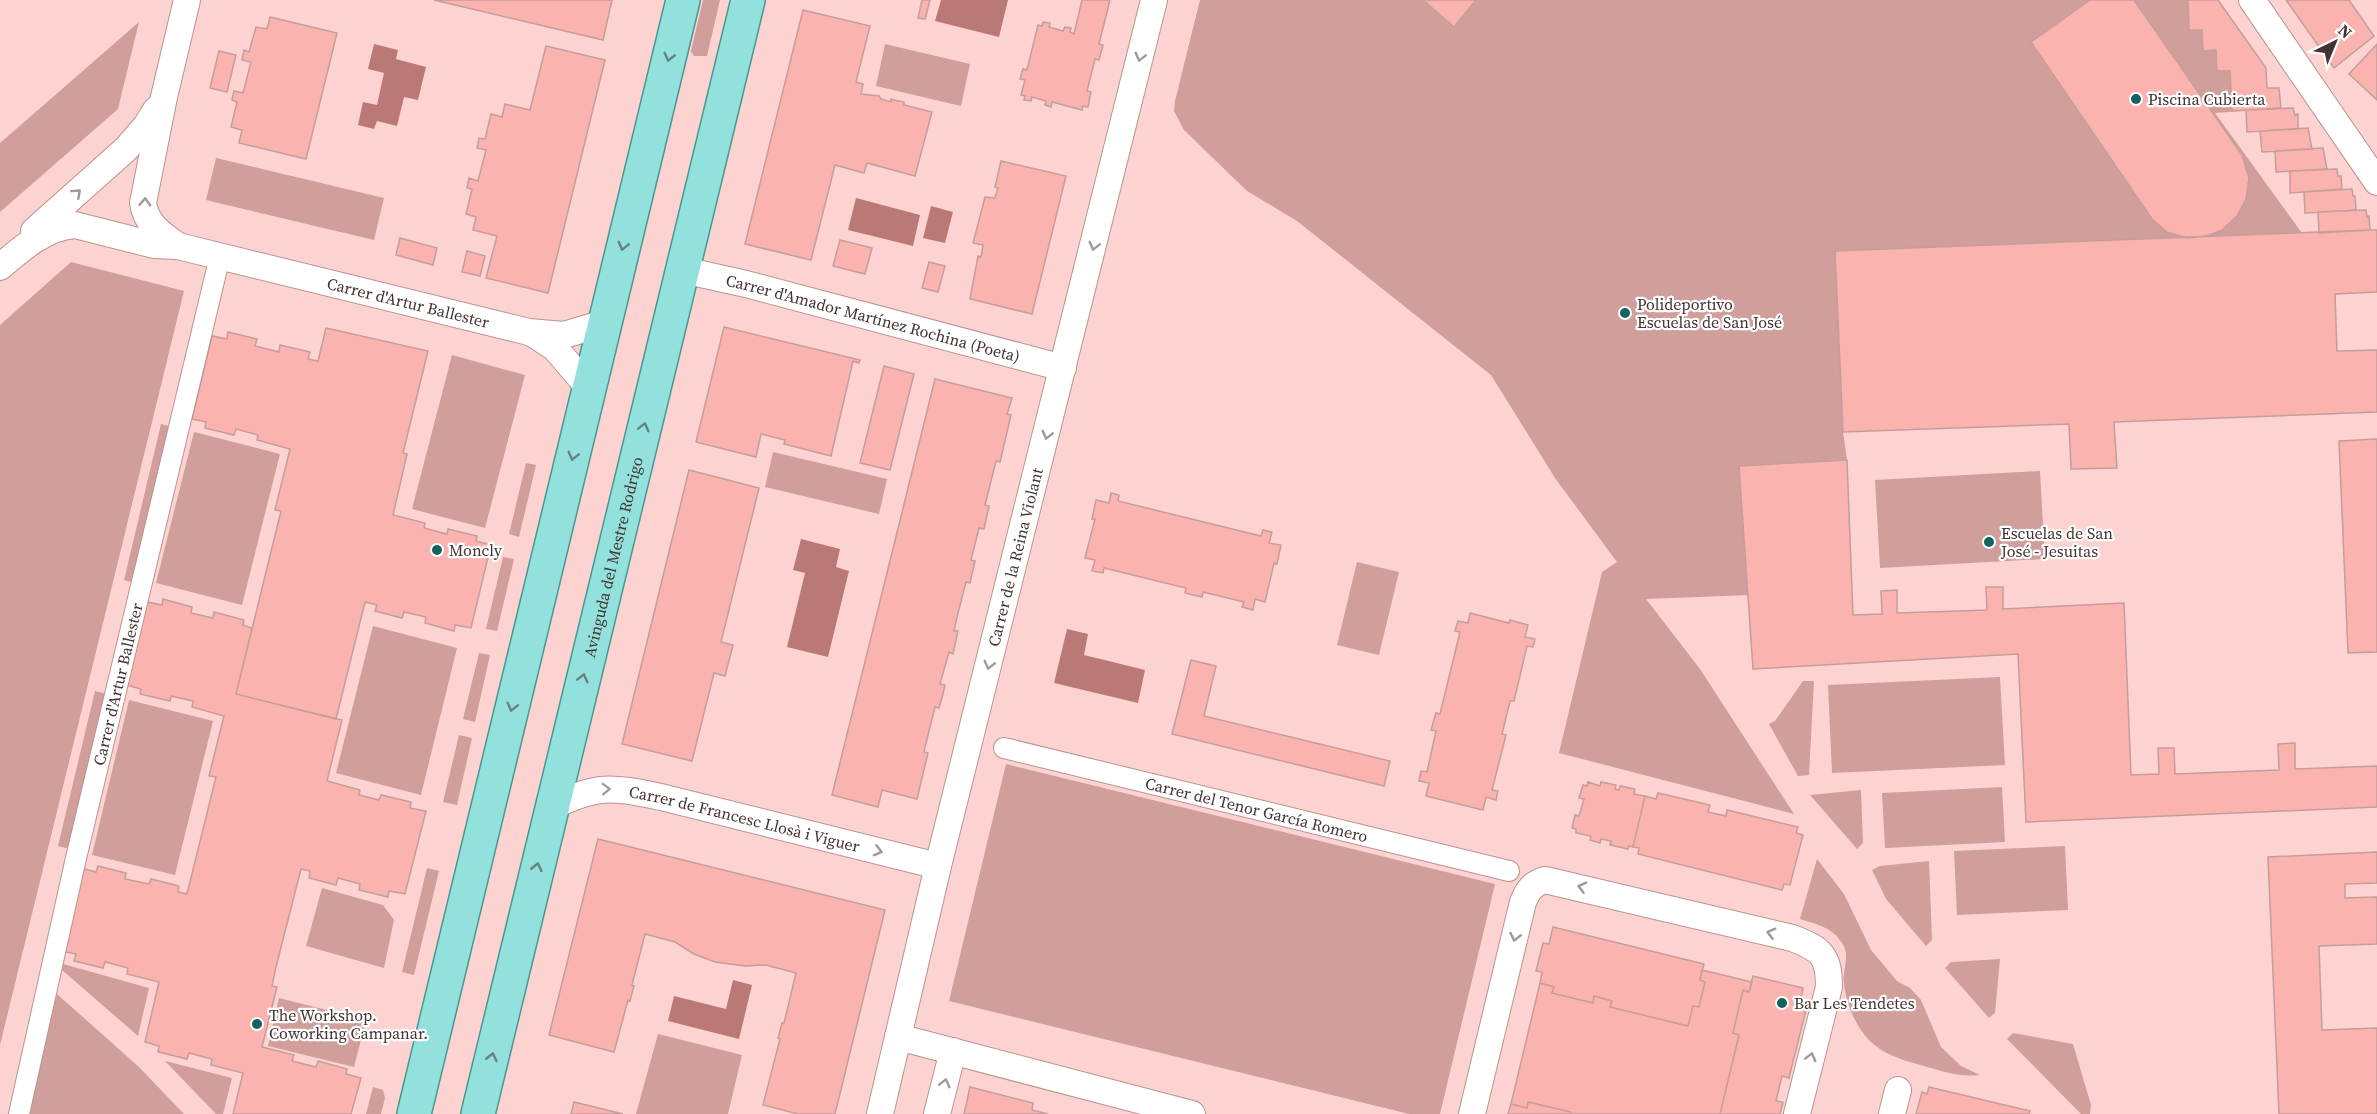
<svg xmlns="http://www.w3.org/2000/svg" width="2377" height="1114" viewBox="0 0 2377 1114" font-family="'Source Serif 4',serif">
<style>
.green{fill:#d09e9b}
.water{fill:#bb7976}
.building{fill:#fab3af;stroke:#c59d9b;stroke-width:1.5}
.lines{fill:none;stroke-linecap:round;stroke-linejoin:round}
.pedestrian-casing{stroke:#ba9391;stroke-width:22}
.minor-casing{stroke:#ba9391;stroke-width:28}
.primary-casing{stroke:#489791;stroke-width:36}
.pedestrian{stroke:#fff;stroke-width:20}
.minor{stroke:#fff;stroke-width:26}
.primary{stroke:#93e1dc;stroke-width:33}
.oneway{stroke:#67817e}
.oneway2{stroke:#a19998}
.poi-dot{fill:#14635e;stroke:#fff;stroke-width:2}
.labels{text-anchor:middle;stroke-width:4.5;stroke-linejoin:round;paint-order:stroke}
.poi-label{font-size:16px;fill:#433332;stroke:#fff;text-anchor:start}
.street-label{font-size:16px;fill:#433332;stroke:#fff}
</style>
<rect width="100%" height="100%" fill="#fdd3d1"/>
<path class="green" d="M703,0h17l-13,56h-13l-3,-5z
M1200,0h1018l49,88h12l2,20 -66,5 87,120 -467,18 8,181 4,28 -107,6 9,129 -103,4 54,70 94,145 -235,-61 43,-181 15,-10 -62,-84 -64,-103 -194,-154 -50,-30 -63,-61 -10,-19 1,-10z
M139,22l-21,87 -118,103v-69z
M885,44l85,20 -9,42 -85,-20z
M216,158l168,40 -10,42 -168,-40z
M71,262l113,29 -184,754v-720z
M452,355l73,20 -40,153 -73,-19z
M161,424l11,3 -37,156 -11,-3z
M194,432l86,22 -38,151 -86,-22z
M773,452l114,27 -8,35 -114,-27z
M526,463l10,2 -17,72 -10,-3z
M2040,471l5,88 -165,9 -5,-88z
M503,557l11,2 -17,72 -11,-2z
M1357,562l42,10 -20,83 -42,-10z
M373,626l84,22 -36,147 -85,-22z
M479,653l11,2 -15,67 -12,-3z
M2000,677l5,88 -173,8 -4,-88z
M1803,681h11l-5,94 -11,1 -29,-52 6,-3z
M95,691l12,3 -37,155 -12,-3z
M129,700l84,21 -38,154 -83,-20z
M459,735l13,3 -15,67 -14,-3z
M1006,764l489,120 -55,230h-31l-460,-113z
M2002,787l3,55 -120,6 -3,-55z
M1861,790l2,53 -6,6 -47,-54z
M2065,846l3,64 -111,5 -3,-64z
M1817,859l27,35 27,56 26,31 13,7 11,12 20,47 20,19 19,9c-18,2 -32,-2 -49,-7 -17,-5 -36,-9 -51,-19 -21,-13 -34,-43 -36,-66 -2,-15 7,-26 -2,-40 -10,-16 -26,-19 -42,-24z
M1929,861l3,79 -6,6 -40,-47 -14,-29 8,-4z
M427,868l12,3 -25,104 -12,-3z
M322,888l61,17 11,15 -10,48 -78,-22z
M2000,959l-5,54 -6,5 -44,-50 6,-6z
M63,964l86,24 -11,48 -76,-66z
M57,994l82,73 45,47h-157z
M279,998l87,22 -12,47 -86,-21z
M2013,1033l60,11 18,61 -1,9h-9l-74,-75z
M658,1034l84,21 -14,59h-92z
M165,1061l67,17 -9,36h-7z
M373,1087l10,3 2,8 -4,16h-15z"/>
<path class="water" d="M941,0h67l-9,37 -64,-16z
M374,44l24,6 -2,9 30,8 -8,33 -14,-3 -7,29 -20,-5 -3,8 -16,-4 5,-23 14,3 7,-32 -16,-4z
M856,198l64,17 -7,31 -65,-16z
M931,206l22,6 -8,31 -22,-5z
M801,539l39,10 -4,18 13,4 -21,86 -41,-10 18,-74 -12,-3z
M1067,629l21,5 -4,21 61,15 -7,33 -84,-20z
M733,980l19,5 -13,54 -71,-18 6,-25 52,13z"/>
<path class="building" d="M434,0h178l-9,40z
M922,0h8l-5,19 -7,-1z
M1082,0h28l-11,44 4,1 -4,15 -4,-1 -8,32 4,1 -3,15 -5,-1 -1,4 -30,-8 -1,5 -6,-2 1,-4 -14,-4 -1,4 -7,-1 1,-4 -4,-1 4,-15 -5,-1 3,-10 4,1 11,-45 4,1 1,-4 7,1 -1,4 14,4 2,-4 6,1 -1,4 4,2z
M1423,0h53l-22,27z
M2090,0h44l108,155 7,23 -3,21 -9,17 -15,14 -15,6 -20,2 -20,-6 -15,-13 -121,-177z
M2188,0h30l48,68 1,20h12l2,20 -49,3 -2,-40h-13l-1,-21 -13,1 -1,-21h-13z
M2286,0h63l25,36 -40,32z
M803,10l67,16 -14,56 7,2 -2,10 18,2 2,3 10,3v-3l3,1 10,2v3l28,7 -17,64 -48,-13 -3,10 -29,-8 -24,95 -66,-16z
M270,17l67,16 -31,126 -67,-16 3,-13 -11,-3 6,-25 -5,-2 2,-9 9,2 8,-31 -9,-2 2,-10 5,2 7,-25 11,2z
M2377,44v56l-28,-26z
M546,46l59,14 -57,233 -62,-15 11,-42 -24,-6 3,-13 -10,-3 6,-25 -5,-1 2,-10 9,3 8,-31 -9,-2 2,-10 6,1 6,-25 11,3 3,-13 25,6z
M219,51l17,4 -9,37 -17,-4z
M2293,108l2,7 3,-1v15l-51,3 -1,-22z
M2308,128l4,21 -50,3 -2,-21z
M2323,148l4,21 -51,3 -1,-21z
M1001,161l65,15 -34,138 -62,-15 8,-43 3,1 2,-12 -10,-2 12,-46 10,1 3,-10 -3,-1z
M2337,169l1,7h3l1,13 -52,4v-22z
M2352,189l1,7h2l1,14 -51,3 -1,-21z
M2366,210l1,7 2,-1 1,14 -51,3 -1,-21z
M2370,230h7v62l-42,2 2,57 40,-1v62l-263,10 3,46 -46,1 -2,-45 -226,8 -8,-181z
M400,238l37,10 -4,17 -37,-10z
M840,240l32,8 -7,26 -32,-8z
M467,251l18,5 -5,20 -18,-4z
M929,262l16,4 -7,26 -16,-4z
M724,327l136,33 -1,3 -6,-2 -22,95 -47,-12 1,-4 -24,-6 -5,23 -60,-15z
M326,328l102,23 -25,102 4,1 -14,61 32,8 -1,5 23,6 1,-5 29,7 -1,5 15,4 -20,83 -16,-3 -1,6 -29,-8 1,-6 -22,-5 -2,6 -27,-7 2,-6 -12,-3 -29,117 -100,-25 45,-183 -6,-1 15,-61 -33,-9 1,-5 -22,-6 -2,6 -29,-7 1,-6 -14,-3 20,-83 15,3 1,-7 29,7 -2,7 24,6 1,-7 30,7 -2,7 10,2z
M884,366l30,8 -24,96 -30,-7z
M935,379l77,19 -5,16 4,1 -11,47 -4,-1 -11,44 4,1 -5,23 -5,-1 -8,32 4,1 -5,22 -4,-1 -9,35 -3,14h4l-5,23 -4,-2 -9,32 5,1 -2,9 -4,14 -4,-1 -8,32 -3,13 4,1 -11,46 -35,-9 -4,17 -46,-12z
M2377,439v213l-29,1 -9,-212z
M1847,460l6,155 29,-1 -1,-23 16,-1v23l90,-3 -1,-23h17v22l121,-6 7,172 28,-1 -1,-26h16l1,26 104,-4 -1,-26 17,-1v26l82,-3v41l-351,15 -8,-168 -265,15 -14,-203z
M689,470l70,18 -38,154 12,3 -8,31 -11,-3 -22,88 -70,-17z
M1111,493l8,2 -1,6 143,35 2,-6 9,2 -3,11 12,2 -4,19 -3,-1 -9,39 -10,-3 -2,11 -11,-3 2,-5 -41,-10 -1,5 -17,-4 1,-5 -82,-20 -1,5 -11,-2 3,-11 -10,-2 10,-39h-3l4,-19 13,3z
M163,599l29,8 -1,6 22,5 1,-6 30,8 -1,5 9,3 -16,66 106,26 -15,61 33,9 -1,5 20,5 2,-5 30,7 -1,6 16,3 -21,83 -16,-3 -1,6 -29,-7 1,-6 -22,-6 -2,7 -27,-7 1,-7 -9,-2 -25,98 -4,19 5,1 -15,60 32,8 -2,6 24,6 2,-6 29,8 -1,5 15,4 -10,36h-118l10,-41 -32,-8 1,-6 -23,-6 -2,6 -29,-7 1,-6 -14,-4 14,-60 -32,-8 1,-6 -23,-6 -2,6 -29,-7 2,-7 -15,-3 20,-83 15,4 2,-6 28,7 -1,6 24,5 2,-5 28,7 -1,6 9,2 29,-117 -7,-1 15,-60 -32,-9 1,-6 -22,-5 -1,5 -30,-7 1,-5 -15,-4 21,-83 15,3z
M1470,613l39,10 1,-3 18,5 -3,12 10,2 -2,8 -6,-1 -13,55h-4l-8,33 4,1 -14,55 6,1 -2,9 -10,-3 -3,13 -57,-14 3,-13 -10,-2 2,-10 6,1 9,-41 -5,-1 5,-17 4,1 20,-82 -5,-1 3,-10 10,2z
M1191,660l25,6 -12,50 186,45 -6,25 -212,-52z
M1588,782l12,4 1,-4 15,3 -1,4 4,1 1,-4 15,3 -1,5 11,2 -12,51 -4,-1 -1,3 -18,-4 1,-4 -10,-2 -1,4 -10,-3 1,-4 -15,-3v-4l-4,-1 3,-13 4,1 5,-17 -5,-1 4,-13 4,1z
M1658,793l52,12 -2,7 18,4 1,-6 71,17 -2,6 7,2 -13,50 -6,-1 -2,6 -144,-36 1,-6 -6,-1 12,-51 11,3z
M598,839l287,71 -50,204h-37l-35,-9 17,-66 -2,-1 4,-15h2l12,-50 -30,-8 -21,1 -30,-4 -21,-8 -19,-12 -30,-8 -13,51 2,1 -4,15 -2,-1 -14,52 -65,-17z
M2377,852v31l-32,1v14l32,-1v47l-58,2 3,84 55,-2v86h-98l-11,-257z
M1553,927l151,37 -4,16 5,2 -6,25 -6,-1 -5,20 -78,-19 2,-6 -18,-5 -1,7 -41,-10 2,-6 -14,-4 2,-11 -6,-1 7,-28 6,1z
M1702,970l50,12 -3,10 -6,-2 -10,43 6,2 -19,79h-149v-2l-43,-10 -1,6 -16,-4 29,-121 14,4 -2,6 41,10 1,-7 18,5 -2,6 78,19 5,-20 6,1 6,-25 -5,-2z
M1753,976l50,12 -3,16 7,2 -18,72 -7,-2 -6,25 7,1 -3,12h-60l19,-79 -6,-2 10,-43 6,2z
M970,1087l63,16 -1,7 16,4h-84z
M1929,1087l101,24 -1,3h-113l6,-22 5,2z
M574,1102l49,12h-52z
M1528,1102l43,10v2h-63l3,-10 16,4z"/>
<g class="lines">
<defs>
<g id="pedestrian">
<path id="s1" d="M1004,748l505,123"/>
<path id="s2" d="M19,1114l57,-256 144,-602"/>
</g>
<g id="minor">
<path d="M2252,0l125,182"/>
<path d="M34,231l92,-82 20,-23 10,-16"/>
<path d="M178,246c-17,-12 -32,-22 -35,-43l21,-106 23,-97"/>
<path id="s3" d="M0,267c22,-19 46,-40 75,-42l79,20 24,1 351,86 35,3 40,-12"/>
<path id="s4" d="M683,270l63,14 317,84"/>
<path d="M532,333l23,15 34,40"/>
<path id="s5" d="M551,807c47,-23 60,-20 110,-10l277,69"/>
<path d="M898,1037l294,77"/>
<path id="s6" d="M880,1114l58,-248 216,-866"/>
<path d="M937,1114l16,-63"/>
<path d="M1472,1114l51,-212c5,-12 9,-18 22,-22l247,58c29,11 37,17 37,49l-32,127"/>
<path d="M1892,1114l6,-24"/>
</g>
<g id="primary">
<path d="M414,1114l269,-1114"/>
<path id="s7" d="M478,1114l270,-1114"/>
</g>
</defs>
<use href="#pedestrian" class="pedestrian-casing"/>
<use href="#minor" class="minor-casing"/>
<use href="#primary" class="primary-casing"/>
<use href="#pedestrian" class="pedestrian"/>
<use href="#minor" class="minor"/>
<use href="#primary" class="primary"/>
</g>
<defs><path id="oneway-chevron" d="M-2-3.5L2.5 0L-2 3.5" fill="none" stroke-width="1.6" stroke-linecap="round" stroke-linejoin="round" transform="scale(1.5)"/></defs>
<g class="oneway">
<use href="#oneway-chevron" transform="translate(669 57) rotate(104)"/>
<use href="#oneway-chevron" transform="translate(623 246) rotate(104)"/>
<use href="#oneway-chevron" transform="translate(644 427) rotate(-76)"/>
<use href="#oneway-chevron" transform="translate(573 456) rotate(104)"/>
<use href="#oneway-chevron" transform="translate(583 678) rotate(-76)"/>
<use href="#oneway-chevron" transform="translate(512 707) rotate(104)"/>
<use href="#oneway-chevron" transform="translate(537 867) rotate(-77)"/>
<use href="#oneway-chevron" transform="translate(492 1057) rotate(-77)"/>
</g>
<g class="oneway2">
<use href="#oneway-chevron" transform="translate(1140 57) rotate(104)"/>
<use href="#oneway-chevron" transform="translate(77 193) rotate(-42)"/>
<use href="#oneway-chevron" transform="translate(145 202) rotate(-88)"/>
<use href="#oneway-chevron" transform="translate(1094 246) rotate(104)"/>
<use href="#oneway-chevron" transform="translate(1047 435) rotate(104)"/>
<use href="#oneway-chevron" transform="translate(989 665) rotate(104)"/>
<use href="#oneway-chevron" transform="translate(606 789) rotate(-2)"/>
<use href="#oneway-chevron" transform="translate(878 851) rotate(14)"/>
<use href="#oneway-chevron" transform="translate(1582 887) rotate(-166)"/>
<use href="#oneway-chevron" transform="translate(1771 933) rotate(-166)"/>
<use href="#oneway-chevron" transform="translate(1515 937) rotate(103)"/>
<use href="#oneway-chevron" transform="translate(1811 1057) rotate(-76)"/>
<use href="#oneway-chevron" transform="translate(945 1083) rotate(-76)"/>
</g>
<g class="poi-dot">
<circle cx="2136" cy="99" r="6"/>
<circle cx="1625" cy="313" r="6"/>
<circle cx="1989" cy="542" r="6"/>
<circle cx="437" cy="550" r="6"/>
<circle cx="1782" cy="1003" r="6"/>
<circle cx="257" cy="1024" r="6"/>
</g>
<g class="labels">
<g class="poi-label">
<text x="2148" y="105">Piscina Cubierta</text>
<text x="1637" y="310">Polideportivo<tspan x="1637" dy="18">Escuelas de San José</tspan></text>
<text x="2001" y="539">Escuelas de San<tspan x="2001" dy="18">José - Jesuitas</tspan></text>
<text x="449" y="556">Moncly</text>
<text x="1794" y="1009">Bar Les Tendetes</text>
<text x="269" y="1021">The Workshop.<tspan x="269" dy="18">Coworking Campanar.</tspan></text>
</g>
<g class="street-label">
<text dy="6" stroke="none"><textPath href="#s3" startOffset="430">Carrer d'Artur Ballester</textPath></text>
<text dy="6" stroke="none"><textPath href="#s4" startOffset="196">Carrer d'Amador Martínez Rochina (Poeta)</textPath></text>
<text dy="6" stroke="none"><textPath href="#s7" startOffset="573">Avinguda del Mestre Rodrigo</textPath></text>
<text dy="6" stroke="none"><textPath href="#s6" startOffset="573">Carrer de la Reina Violant</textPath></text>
<text dy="6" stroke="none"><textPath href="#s2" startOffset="441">Carrer d'Artur Ballester</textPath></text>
<text dy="6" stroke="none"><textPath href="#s1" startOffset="260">Carrer del Tenor García Romero</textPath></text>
<text dy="6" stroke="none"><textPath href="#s5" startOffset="200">Carrer de Francesc Llosà i Viguer</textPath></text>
</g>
</g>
<g transform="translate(2335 42) rotate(43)" stroke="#ffffff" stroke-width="4.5" paint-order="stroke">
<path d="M0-4.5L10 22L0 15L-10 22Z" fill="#433332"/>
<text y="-9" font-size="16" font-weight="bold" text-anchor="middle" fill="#433332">N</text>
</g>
</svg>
